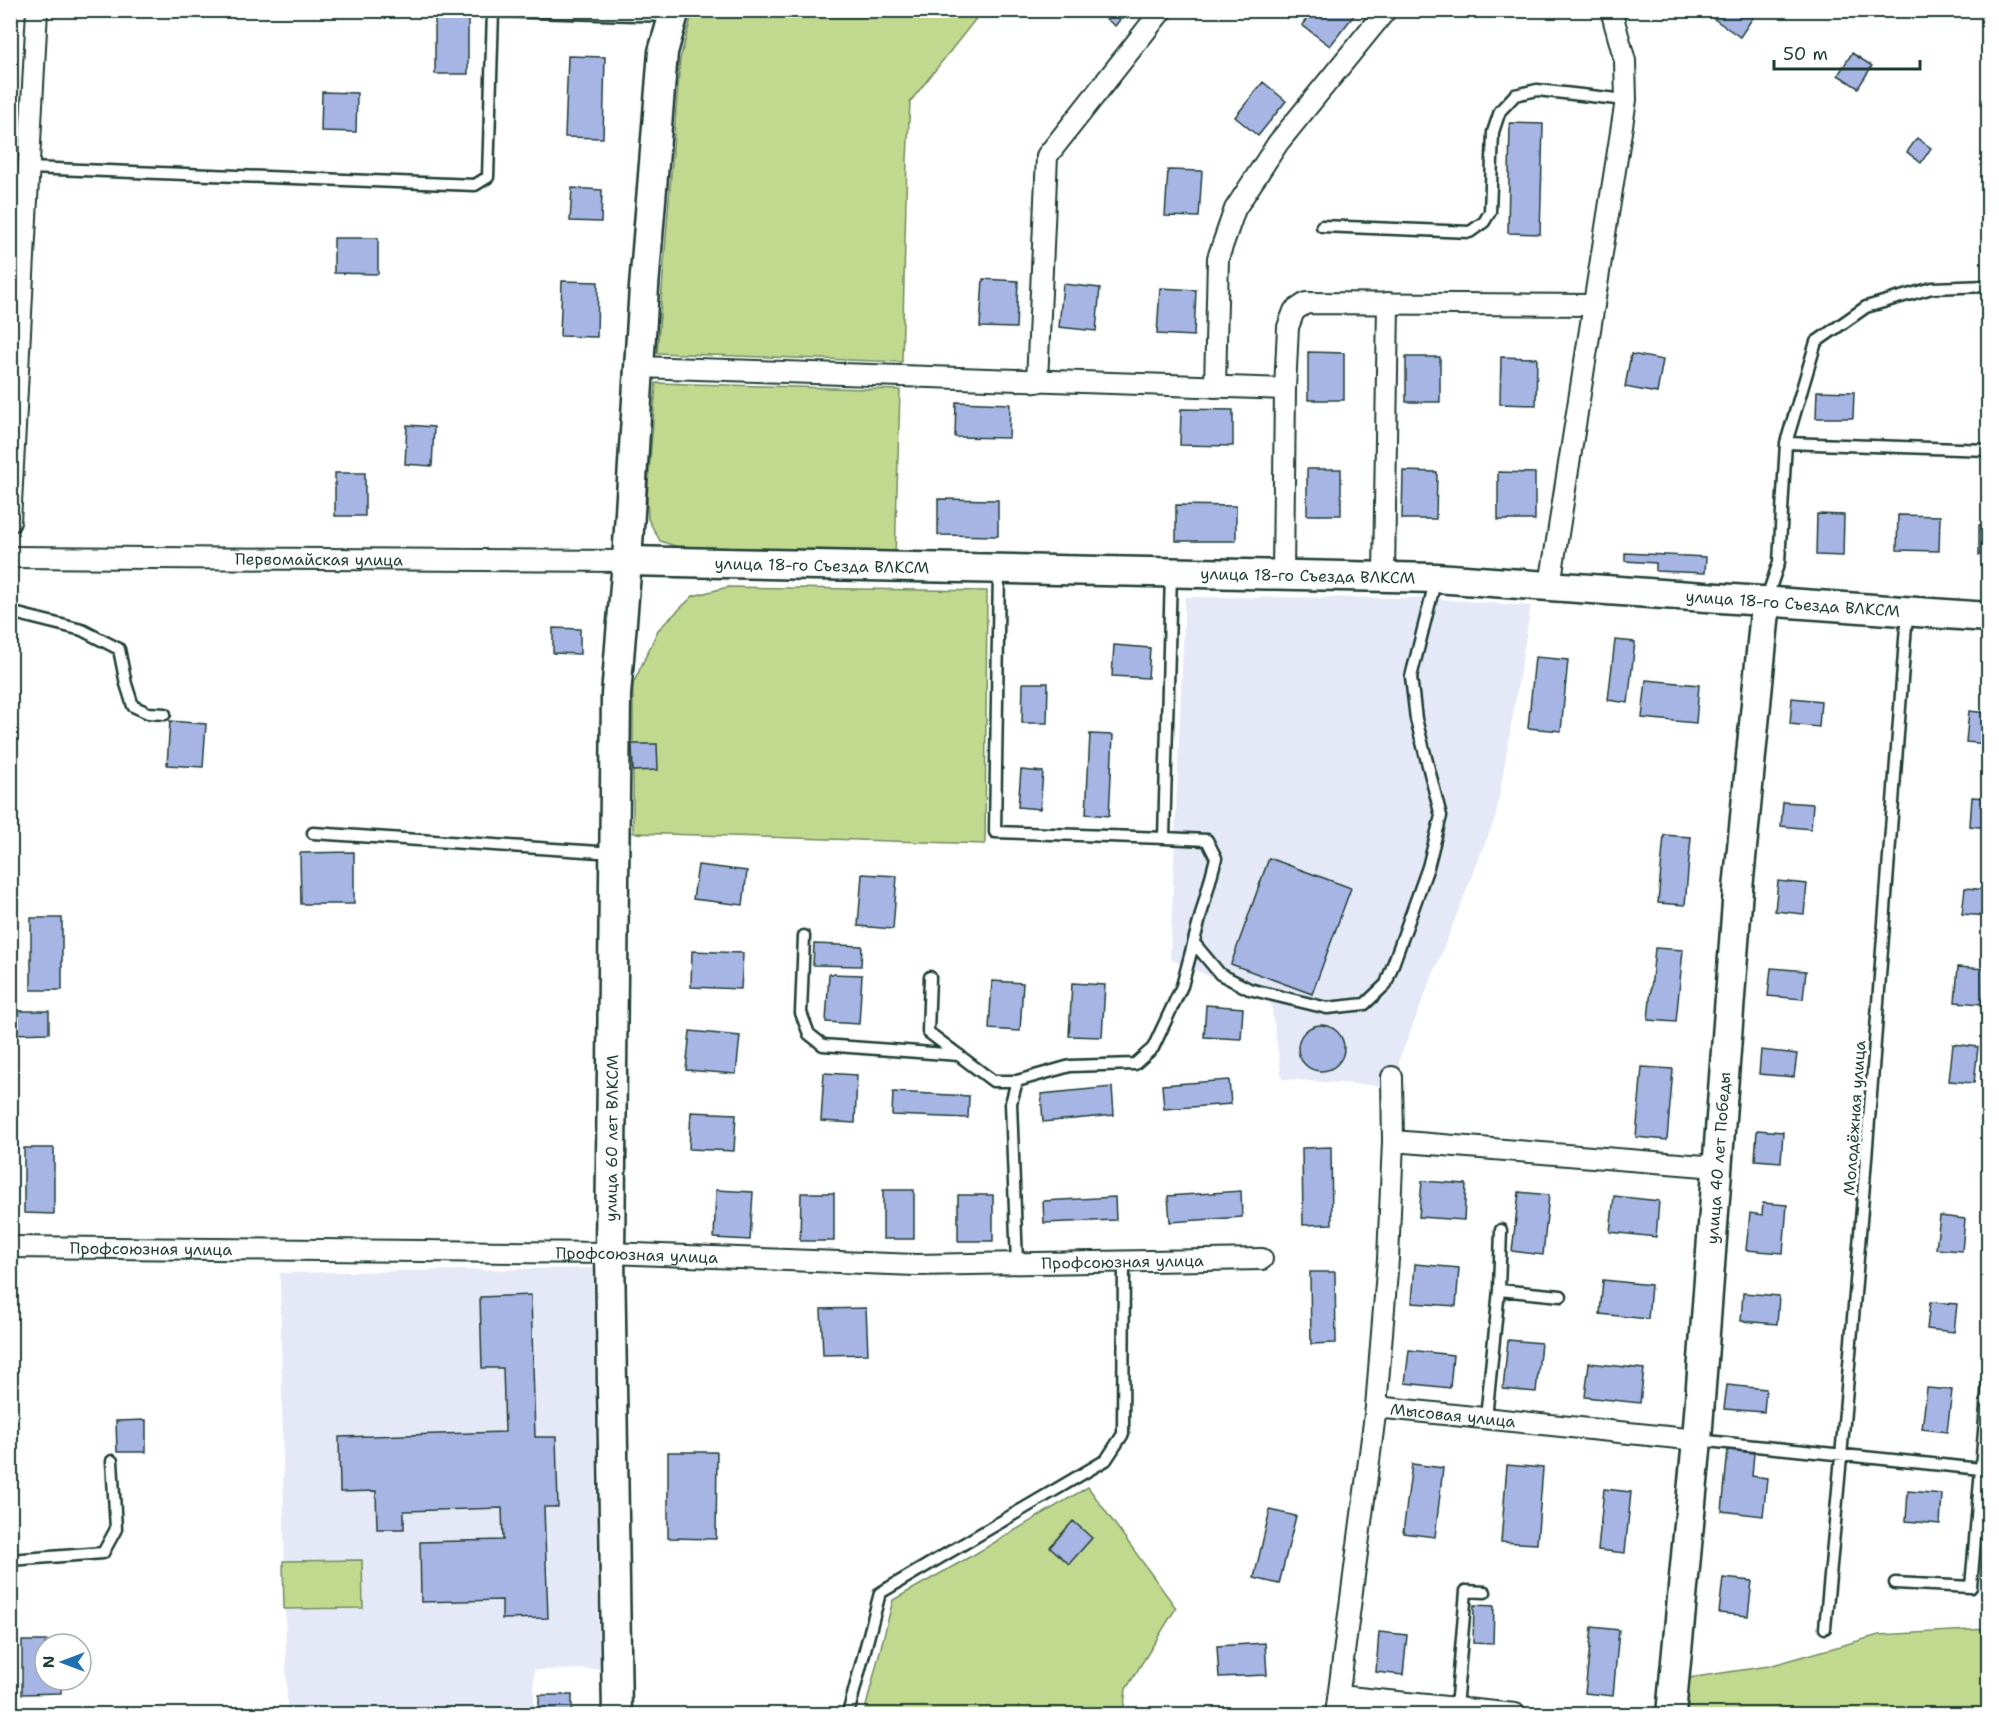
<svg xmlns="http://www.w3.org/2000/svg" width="1999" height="1725" viewBox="0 0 1999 1725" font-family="'Shantell Sans',sans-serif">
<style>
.built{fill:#e5e9f7}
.green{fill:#c1d98f;stroke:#708b62;stroke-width:1.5}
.building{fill:#a7b5e4;stroke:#1f3d34;stroke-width:1.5}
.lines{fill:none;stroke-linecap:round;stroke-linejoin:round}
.lane-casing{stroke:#1f3d34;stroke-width:15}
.street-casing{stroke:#1f3d34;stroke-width:24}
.secondary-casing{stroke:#1f3d34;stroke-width:33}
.lane{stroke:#fff;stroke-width:10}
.street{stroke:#fff;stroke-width:20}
.secondary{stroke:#fff;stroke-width:28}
.labels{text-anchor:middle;stroke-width:6;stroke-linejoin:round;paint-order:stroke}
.street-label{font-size:16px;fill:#1f3d34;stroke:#fff}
</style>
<rect width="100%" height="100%" fill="#fff"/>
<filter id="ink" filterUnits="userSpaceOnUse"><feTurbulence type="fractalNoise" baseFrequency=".0167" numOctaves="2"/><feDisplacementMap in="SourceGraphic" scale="12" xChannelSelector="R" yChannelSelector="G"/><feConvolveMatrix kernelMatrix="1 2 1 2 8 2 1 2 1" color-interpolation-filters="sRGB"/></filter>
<g filter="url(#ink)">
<path class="built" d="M1185,597l239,1 107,8 -35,210 -97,244v27l-117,-8 -11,-75 -101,-45z
M593,1268l6,401 -65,1v44h-247l-7,-441z"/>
<path class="green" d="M693,11h289l-72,91 -3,57 -5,203 -245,-9 23,-294z
M656,383l244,7 -5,168 -205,-7 -30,-10 -12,-22 -1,-21z
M728,587l259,4 -2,253 -352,-11v-149l25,-54 35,-34z
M1088,1487l88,121 -50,81 -3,25h-259l29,-114 82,-46z
M362,1560l1,48 -79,1 -1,-48z
M1988,1629v85h-303l4,-36 80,-12 110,-31z"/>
<path class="building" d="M435,10h33v64h-33z
M1095,10h33l-13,16z
M1313,10h45l-28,36 -28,-21z
M1705,10h48l3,3 -16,24 -36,-25z
M1852,53l20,13 -14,22 -20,-13z
M568,56l37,1 -2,81 -38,-1z
M1263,82l23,19 -28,35 -23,-19z
M322,92l35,1 -1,39 -35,-1z
M1510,123l33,1 -3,110 -32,-1z
M1917,138l14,10 -10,15 -14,-11z
M1168,170l34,1 -3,46 -34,-1z
M572,188l30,2 -1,32 -31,-1z
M334,238h44v36l-44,-1z
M983,279l35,2 -2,47 -36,-1z
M562,281l36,1 -1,55 -37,-1z
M1063,284l37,4 -4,43 -37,-4z
M1160,288l36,2 -2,46 -37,-2z
M1308,352l36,1v47h-36z
M1631,354l32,6 -6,33 -32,-6z
M1406,357h34v45h-34z
M1501,357l36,1 -1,47 -36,-1z
M1817,391l37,1 -1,26h-37z
M956,402l54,2 -1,34 -54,-1z
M1181,409l52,1v36l-53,-1z
M407,425l27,2 -2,39 -27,-2z
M1307,469h34v46h-34z
M1403,471l34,1 -1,47h-34z
M1498,472l37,1v47h-37z
M335,473h30v43h-30z
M938,499l60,1v36l-60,-1z
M1176,505l60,1v35h-60z
M1817,514l27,1 -1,41 -27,-1z
M1898,515l42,1 -1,35 -42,-1z
M1979,525h9v30h-9z
M1625,553l81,4 -1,16 -49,-2v-8l-31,-2z
M553,628l27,1v25l-27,-1z
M1615,640l20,2 -7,61 -20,-3z
M1114,645l36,3 -2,30 -36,-2z
M1535,657l33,3 -7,71 -33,-3z
M1646,680l53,5 -3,38 -54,-5z
M1023,683h25l-1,40h-25z
M1792,698l29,3 -2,26 -29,-3z
M1969,711l19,2v31l-22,-2z
M170,721l36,3 -3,43 -36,-2z
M1090,734l23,1 -4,81 -23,-2z
M632,744h25l1,26 -25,1z
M1021,770l22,2 -3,37 -22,-2z
M1972,797l16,1v30l-18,-2z
M1783,802l30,2 -2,25 -30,-3z
M1664,835l27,2 -6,68 -27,-2z
M354,852v52h-53l-1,-51z
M1269,858l82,30 -39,106 -81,-30z
M698,865l49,6 -4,34 -50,-6z
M862,874l35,2 -4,53 -35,-3z
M1778,881l29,3 -3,30 -29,-3z
M1965,888l23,2v26l-26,-2z
M31,918h31v72h-31z
M814,944l48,2 -1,20 -48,-1z
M1655,948l28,2 -7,72 -28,-2z
M692,951l51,2 -2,36 -50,-2z
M1958,967l27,2 -2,35 -28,-2z
M1771,968l35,3 -3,28 -35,-3z
M829,974l33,1 -3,49 -33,-2z
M992,981l31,2 -3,48 -31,-2z
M1072,983l33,2 -3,52 -33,-1z
M1206,1005l37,3 -2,31 -37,-2z
M10,1011h39v22l-39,1z
M1298 1048a23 23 0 1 1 46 0a23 23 0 1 1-46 0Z
M690,1031l50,5 -4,38 -50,-4z
M1953,1044l25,3 -4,36 -25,-2z
M1761,1050l36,4 -3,23 -35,-3z
M1642,1067l31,2 -6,71 -31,-3z
M824,1073l33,2 -2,48 -34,-2z
M1229,1080l2,24 -67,5 -2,-24z
M1112,1087l2,28 -71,7 -2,-28z
M893,1092l76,4 -1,22 -76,-3z
M691,1112l45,2 -2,37 -45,-2z
M1757,1130l26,2 -2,30 -26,-2z
M1331,1147l1,77 -29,1 -1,-77z
M24,1148h30v66l-30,-1z
M1422,1181l44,3 -2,36 -45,-3z
M716,1190l37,2 -3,48 -36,-2z
M883,1190h31v49h-31z
M1241,1191l1,26 -72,5 -2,-26z
M1519,1192l30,3 -6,60 -31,-4z
M801,1193h33v48h-34z
M958,1195h35v46h-35z
M1614,1196l45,5 -3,36 -46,-5z
M1115,1197l1,23 -72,3 -1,-22z
M1763,1203l24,2 -4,48 -37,-3 4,-37 12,2z
M1940,1216l25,3 -3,32 -26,-2z
M1415,1264l44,4 -3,38 -44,-3z
M1310,1272h25l1,71 -25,1z
M1603,1280l48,5 -3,34 -48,-5z
M1743,1293l36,3 -2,28 -36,-3z
M531,1295l4,142h21l2,70h-14l4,111 -46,1v-19l-81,2 -1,-60 83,-2 -1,-32 -98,3v18h-27l-1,-38 -36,1 -1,-55 166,-5 -2,-64h-21l-2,-71z
M1930,1302l27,2 -3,28 -27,-3z
M866,1308l2,46 -45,1 -2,-46z
M1508,1340l33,3 -5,49 -33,-3z
M1409,1350l44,5 -3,33 -45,-5z
M1589,1363l55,6 -4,34 -55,-6z
M1727,1385l39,4 -2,23 -40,-3z
M1927,1388l25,2 -5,42 -25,-3z
M146,1420v32h-29l-1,-31z
M1728,1450l26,3 -2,23 15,2 -4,38 -41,-5z
M668,1452h49l-1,87 -48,-1z
M1412,1464l31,4 -8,69 -32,-4z
M1507,1465l36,3 -6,76 -36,-2z
M1604,1489l27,3 -6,61 -27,-3z
M1908,1491l34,3 -2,30 -34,-3z
M1270,1510l26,6 -17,68 -25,-6z
M1073,1521l19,17 -23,26 -19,-17z
M1723,1578l29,3 -4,35 -29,-3z
M1474,1605l20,1 -1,38 -20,-1z
M1592,1627l27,3 -6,66 -28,-3z
M1379,1632l28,3 -4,40 -27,-3z
M22,1641h38v3h-15v36h16v13l-39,1z
M1265,1643l2,32 -48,2 -2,-31z
M539,1695h33v19h-33z
M714,1711v3h-39v-2z"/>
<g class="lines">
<defs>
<path id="lane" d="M29,168l446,17 13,-8 5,-166 179,5
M1322,226l148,6 14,-10 6,-10 3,-80 7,-21 15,-16 22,-5 89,10
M1786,443l30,-101 50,-35 66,-19 56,-2
M999,570l-4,262 169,6 7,-265
M1766,600l13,-38 7,-119 202,7
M10,612l72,18 37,19 7,35 7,22 15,7 17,1
M313,833l301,20
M804,936l-3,77 8,21 14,11 136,10
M1194,943l26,31 29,15 78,19 38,-4 21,-20 42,-117 13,-51 -25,-97 -5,-42 25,-99
M930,977l-2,55 65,49h24
M1017,1264l-6,-161 6,-22 53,-15 65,-2 18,-16 29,-62 34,-128 -9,-18 -43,-2
M1499,1290l62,6
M1486,1418l13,-128 2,-60
M1697,1440l284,29 7,-88
M10,1560l93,-7 13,-24 -4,-68
M1895,1583l76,4 10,-118
M1825,1628c33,-338 57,-677 82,-1016
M1456,1708l10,-117 19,1
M848,1714l32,-121 226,-133 17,-26 1,-172"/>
<g id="street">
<path d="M639,367l646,22 -2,185"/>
<path d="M1037,382l10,-226 115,-146"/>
<path d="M1215,387l3,-129 17,-49 43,-66 108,-133"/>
<path d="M1285,389l3,-62 6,-16 12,-8 288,2"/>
<path d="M10,522l27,-512"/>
<path id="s1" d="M10,557l617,4"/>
<path d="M1384,576l4,-273"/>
<path d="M1550,585l76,-485 -1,-39 -14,-51"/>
<path d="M1392,1077l1,64"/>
<path id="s2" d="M10,1247l600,6 306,12 346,-6"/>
<path d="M1376,1407l12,-148 5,-118 324,26"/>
<path d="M1339,1696l117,12"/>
<path id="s3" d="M1336,1714l40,-307 321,33"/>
<path d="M1455,1714l1,-6 59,6"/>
</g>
<g id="secondary">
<path id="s4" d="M627,561l809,17 552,39"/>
<path id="s5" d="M617,1714l-7,-461 6,-558 11,-134 17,-274 19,-235 12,-42"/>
<path id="s6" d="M1671,1714l26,-274 41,-551 28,-288"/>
</g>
</defs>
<use href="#lane" class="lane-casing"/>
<use href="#street" class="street-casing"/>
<use href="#secondary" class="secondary-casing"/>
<use href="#lane" class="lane"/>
<use href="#street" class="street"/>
<use href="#secondary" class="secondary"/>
</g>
</g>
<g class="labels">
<g class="street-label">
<text dy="6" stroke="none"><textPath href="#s1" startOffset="309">Первомайская улица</textPath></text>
<text dy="6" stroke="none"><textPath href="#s4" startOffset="195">улица 18-го Съезда ВЛКСМ</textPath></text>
<text dy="6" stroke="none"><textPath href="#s4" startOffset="681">улица 18-го Съезда ВЛКСМ</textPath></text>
<text dy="6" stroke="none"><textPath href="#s4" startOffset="1167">улица 18-го Съезда ВЛКСМ</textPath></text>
<text transform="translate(1854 1118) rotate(-86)" y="6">Молодёжная улица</text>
<text dy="6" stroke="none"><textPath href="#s5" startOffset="576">улица 60 лет ВЛКСМ</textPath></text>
<text dy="6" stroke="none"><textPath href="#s6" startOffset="558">улица 40 лет Победы</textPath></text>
<text dy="6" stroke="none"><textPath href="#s2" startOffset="141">Профсоюзная улица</textPath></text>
<text dy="6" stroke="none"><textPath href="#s2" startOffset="627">Профсоюзная улица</textPath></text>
<text dy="6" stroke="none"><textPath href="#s2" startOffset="1113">Профсоюзная улица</textPath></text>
<text dy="6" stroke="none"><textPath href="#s3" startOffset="387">Мысовая улица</textPath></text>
</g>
</g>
<rect width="1999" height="1725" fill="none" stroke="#fff" stroke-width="36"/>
<rect x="18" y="18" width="1963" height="1689" fill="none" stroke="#1f3d34" stroke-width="2" filter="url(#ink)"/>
<g transform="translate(63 1662) rotate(270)"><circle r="28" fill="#ffffff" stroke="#a5b1ae" stroke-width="1.5"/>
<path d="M0-4.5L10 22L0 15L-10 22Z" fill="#1f6fb2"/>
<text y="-9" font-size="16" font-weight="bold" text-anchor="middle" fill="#1f3d34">N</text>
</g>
<path d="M1774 60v9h146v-9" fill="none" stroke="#1f3d34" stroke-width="3"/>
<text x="1783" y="60" font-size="18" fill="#1f3d34" stroke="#ffffff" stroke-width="4.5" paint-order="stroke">50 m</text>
</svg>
